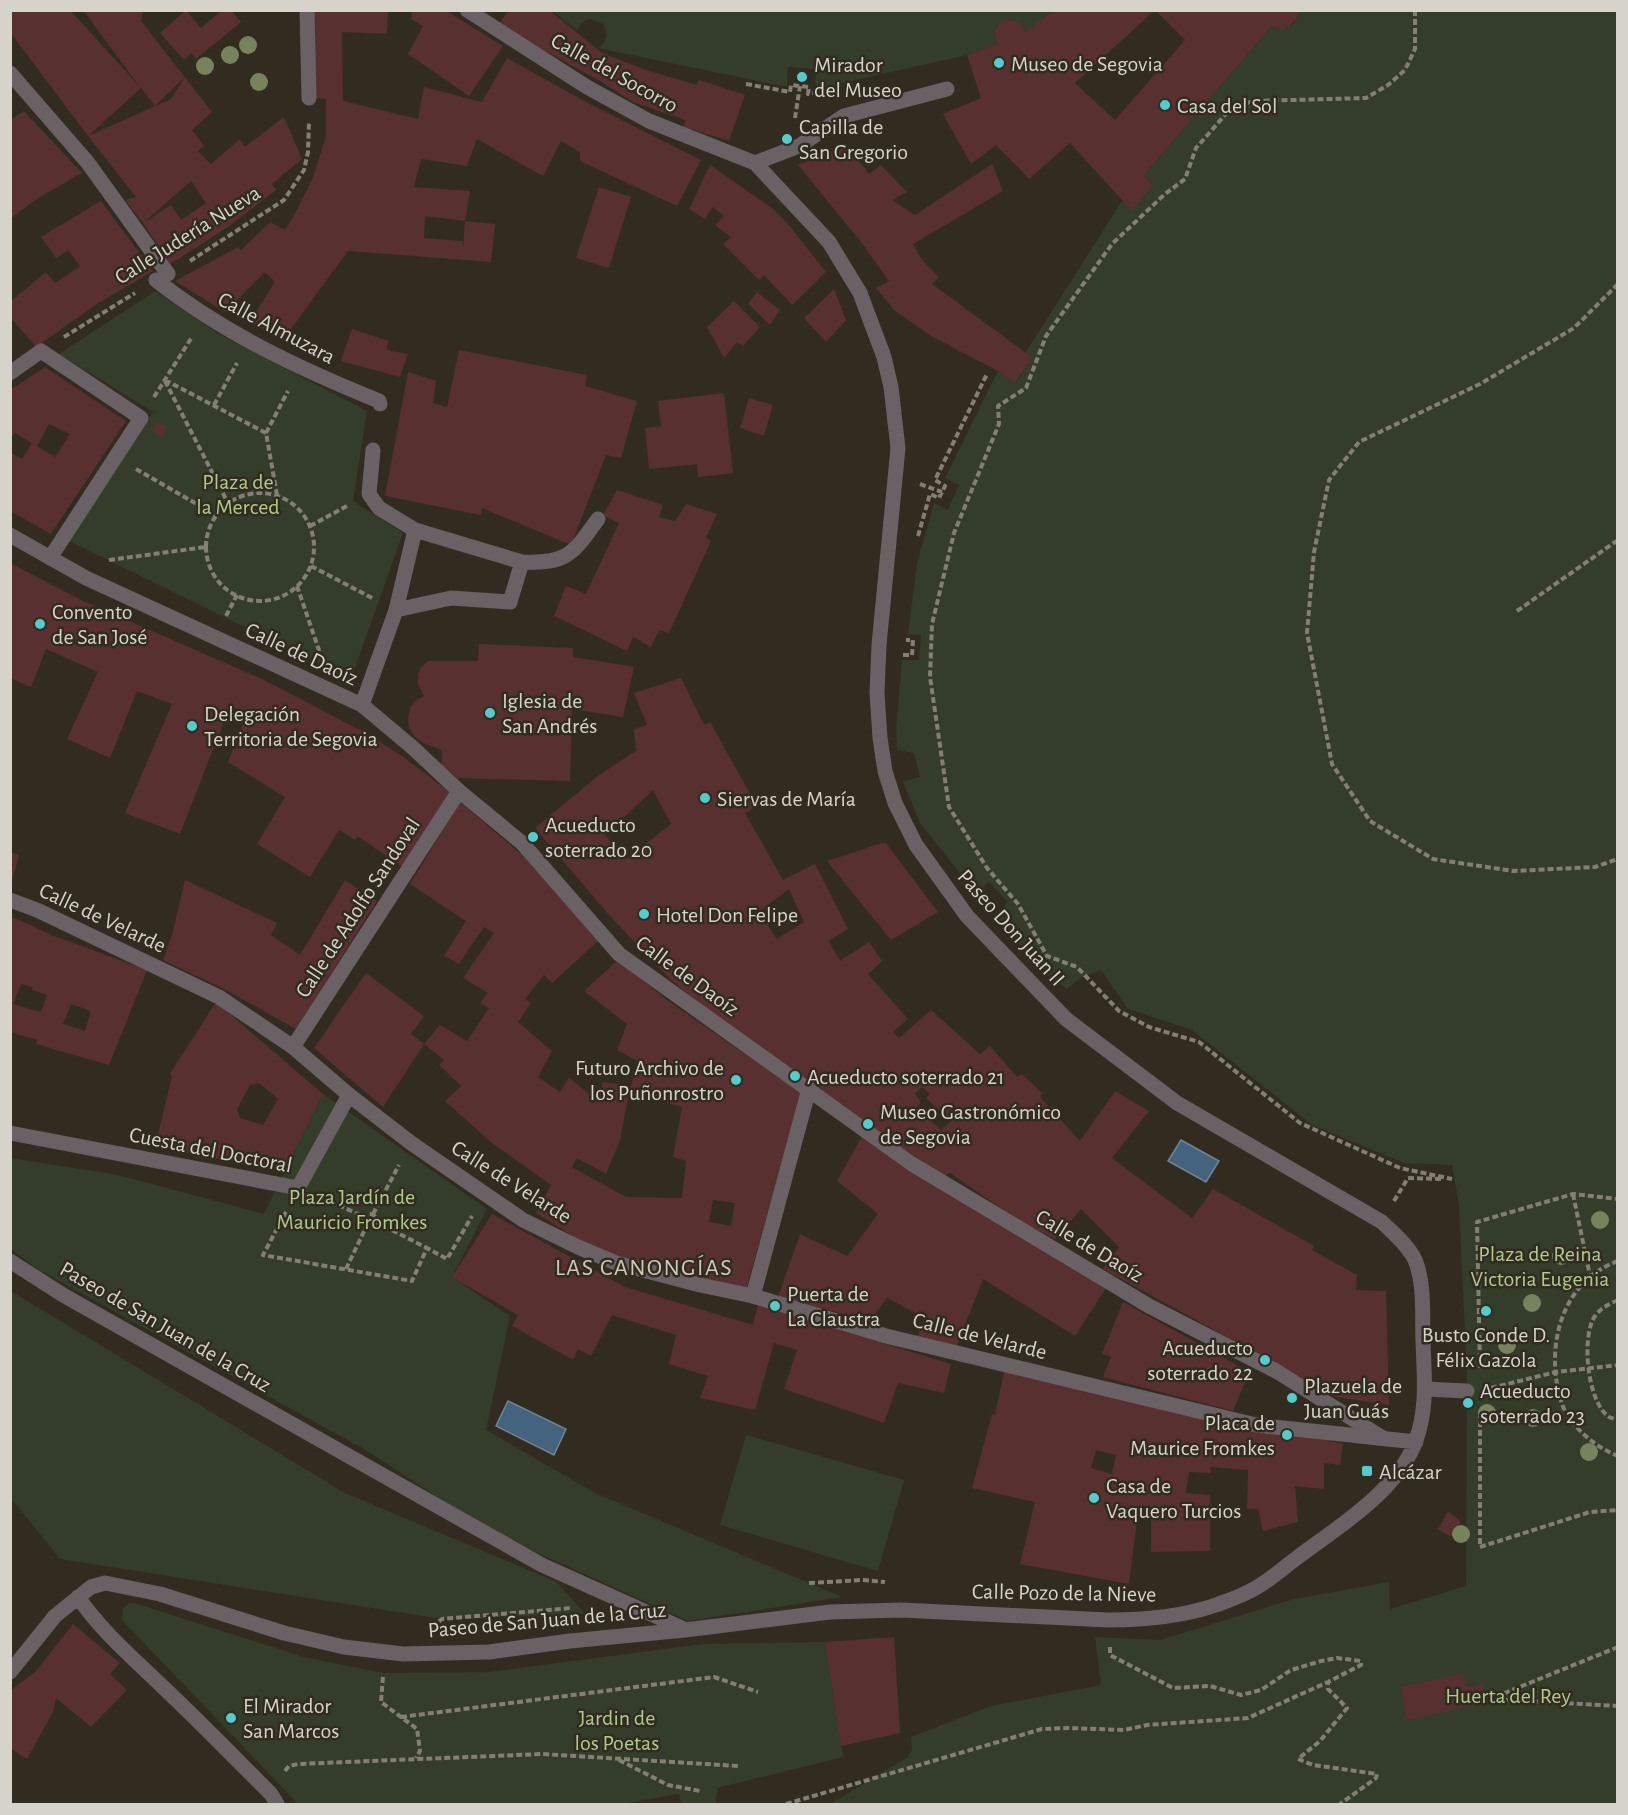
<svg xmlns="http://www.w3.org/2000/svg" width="1628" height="1815" viewBox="0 0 1628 1815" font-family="'Alegreya Sans',sans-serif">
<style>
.green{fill:#343d29}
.water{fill:#44637f;stroke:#708596;stroke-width:1.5}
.building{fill:#583030;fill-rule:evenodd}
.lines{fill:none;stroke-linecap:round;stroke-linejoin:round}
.path{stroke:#837f75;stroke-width:4;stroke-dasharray:6 3;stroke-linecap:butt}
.pedestrian{stroke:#696163;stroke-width:15}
.minor{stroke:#696163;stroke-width:15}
.tree{fill:#76835c}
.poi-dot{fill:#52cdce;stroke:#312c1f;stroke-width:2}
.labels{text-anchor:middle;stroke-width:5;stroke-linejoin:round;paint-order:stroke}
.poi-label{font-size:22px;fill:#d6d3cb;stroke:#312c1f;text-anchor:start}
.street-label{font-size:22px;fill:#d6d3cb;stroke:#312c1f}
.park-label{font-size:22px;fill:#afca8d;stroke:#312c1f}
.neighbourhood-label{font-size:24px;letter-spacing:1.5px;fill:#cec8b7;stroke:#312c1f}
</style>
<rect width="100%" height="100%" fill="#312c1f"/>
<path class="green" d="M1299,10l318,1v1793h-787l78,-47 4,-7 -1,-13 80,-31 110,-21 -6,-48 65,3 134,-41 95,-17 1,27 76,-23 1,-209 -8,-172 -7,-40 -48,-2 -92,-38 -120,-95 -64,-21 -27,-39 -21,8 -13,11 -31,-24 -40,-51 12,-12 -19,-20 -13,11 -56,-70 -17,-41 17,-5 -6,-24 -17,-3 -1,-20 6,-70h17l2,-25 -13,-1 9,-71 17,-60 14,7 11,-25 -14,-7 53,-107 18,12 16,-24 -6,-7 96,-151 11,9 20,-24 -9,-11 127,-148c14,4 27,-1 28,-17z
M553,11h501l-29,21c-7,-17 -25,-15 -31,1l4,13h-6l-25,9 -152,34 1,-20 -28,-2 -1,20 -189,-39c9,-6 11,-15 5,-24l-13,-5 -8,3 -5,8z
M155,291l64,43 148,77 -14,90 50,32 -52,146 -282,-138 84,-129 -94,-58z
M323,1094l164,115 -35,68 58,39 -24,114 109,63 247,104 -154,24 -199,-90 -125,-82 -325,-179 -28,-21v-91l107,17 146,39z
M11,1291l334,202 212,89 28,32 -143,5 -382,-60 -49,-61z
M746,1435l158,45 -26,91 -158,-46z
M134,1603l170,54 79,16 106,-1 214,-28 122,-2 18,115 -126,31 -1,16h-35l-2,-10 -57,10h-324l-176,-184 1,-12 5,-4z"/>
<path class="water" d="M1181,1140l38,21 -13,21 -38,-21z
M508,1401l58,28 -12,26 -58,-29z"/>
<path class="building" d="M10,10h64l-2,2 67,74 -56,-76h60l-2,11 71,91 -20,18 12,16 -6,5 13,13 29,-25 5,8 39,-30 18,42 -30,25 4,6 -48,37 -58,37 -27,-41 -18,-23 11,-3 -48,-61 83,-37 14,-22 -30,29 -14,-18 -53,48 -78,-104zM191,181l15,22 -25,17 -10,-15 -28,18z
M186,10l15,18 21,-18h9l10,12 -45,37 -5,-6 -7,7 -24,-27z
M314,10h74l-1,24 -45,-2 1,69 75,18 6,-32 58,15 25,-44 77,43 117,59 -24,46 -97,-45v-9l-19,-11 -18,35 -66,-37 -10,27 -46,-7 -7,28 56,4 -5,30 30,3 -4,38 -143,-11 -63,86 -36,-14 26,-41 -10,-10 -40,40 -50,-31 63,-34 3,3 29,-28 15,8 8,-13 19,-37 14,-44v-37l-10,-1zM425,216l40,5 -2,27 -1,-7 -38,-3z
M412,10h33l58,36 -34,50 -61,-42 15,-28 -12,-7z
M509,10h40l53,43 44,17 51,15 2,-5 46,15 -16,46 -45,-14 1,-7 -52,-18 -33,-21 -102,-56z
M1054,10h101l-80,73 40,37 70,-80 -30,-30 144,2 -3,8 -8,7 -6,2 -11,-2 -127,148 9,11 -21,25 -62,-68 -41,36 -33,-34 -25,19 -28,-50 38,-16 -14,-43 25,-9h6l-4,-13 6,-11 7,-2 8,1 7,4 3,7z
M24,111l58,62 -47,27 -25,19v-99z
M847,146l22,28 12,-9 26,27 -15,8 23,15 77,-51 11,27 -90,53 9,16 17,17 -7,7 101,74 -18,25 -17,-12 -67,-35 -37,-26 -18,-22 13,-7 -28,-39 -63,-77z
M710,165l62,43 16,16 38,48 -34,33 -28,-30 -5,5 -36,-36 8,-7 -16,-12 9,-9 -11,-9 -8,12 -16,-10z
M599,187l32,10 -22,71 -33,-10z
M101,201l52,70 -56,33 -61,43 -26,-30v-15l36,-30 9,11 25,-17 -12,-16 -12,8 -15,-21z
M834,289l12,31 -20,22 -22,-24z
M757,292l23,18 -10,15 -22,-21z
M734,301l26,26 -17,19 -6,-4 -13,16 -17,-31z
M352,329l37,12 -3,9 22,4 -8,23 -59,-16z
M459,350l128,25 -2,11 52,15 -16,57 -15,-3 -35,90 -89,-37 -1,7 -96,-19 23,-124 28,9 -3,22 14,4z
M45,367l81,54 -75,113 -41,-23v-59l12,7 10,-16 -17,-10 -5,6v-49zM49,424l21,10 -15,23 -18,-11z
M724,393l9,80 -35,4 -1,-13 -48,5 -4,-41 16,-2 -3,-25z
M749,398l24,7 -9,31 -24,-8z
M157,422l10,5 -5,10 -10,-5z
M617,490l46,15 -4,12 16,4 11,-17 31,10 -11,24 5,3 -42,92 -10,-3 -8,17 -18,-10 -6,14 -73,-35 12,-30 20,8 33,-71 -16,-8z
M10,563l71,37 181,79 48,25 54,28 38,24 49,37 -48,74 -46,-31 -2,4 -16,-10 -29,47 -53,-33 28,-47 -57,-35 19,-49 -17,-7 -50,128 -55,-21 47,-109 -35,-13 -27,67 -43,-19 31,-67 -52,-23 -15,38 -21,-9z
M479,644l94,4v9l61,10 -11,50 -51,-8 -2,72 -113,-3 -15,-13v-15l-19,-7 -9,-7 -5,-8 -1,-10 2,-10 5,-7 9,-5 -6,-12v-10l3,-7 8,-6h49z
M681,678l23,47 6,-3 47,84 -12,7 38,67 32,-16 33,65 -19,12 11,20 29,-19 13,19 -14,13 40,45 -15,13 6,6 32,-28 49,44 10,-8 27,31 5,-3 20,19 -2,4 40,44 35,-50 34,20 -37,47 80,60 21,-29 101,57 -2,4 45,25 -1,15 30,1 3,114 -53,-8 -233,-128 16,-22 -38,-38 -26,30 -37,-19 -68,-47 -6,3 -176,-119 -96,-76 -63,-66 -74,-87 64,-53 37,-24 -2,-22 13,-4 -13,-32zM653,790l18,34 -45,35 -21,-24zM789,889l15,33 -27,17 -18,-27zM922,1087l8,7 -4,4 25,23 -10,9 -25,-22 5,-5 -6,-10z
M460,802l62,53 77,85 -47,43 -8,-8 -19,24 6,4 -13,19 34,29 -14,26 22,15 9,-14 28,22 6,-18 28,4 7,-25 -21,-11 10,-26 -43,-33 34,-31 49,40 134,93 -55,197 -151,-40 -59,-37 15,-28 -59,-42 -47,-42 16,-15 -22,-21 5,-5 -20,-16 16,-19 27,16 22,-33 -9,-5 8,-10 -25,-15 31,-45 -10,-6 -25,37 -15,-8 22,-35 -56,-37zM629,1091l53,16 -9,50 13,4 -4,37 -56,-1 -54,-30 5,-9 29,16 14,-33zM713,1200l22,3 -4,23 -22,-4z
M885,842l53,70 -47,28 -64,-79z
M10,852l9,3 -8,30h-1z
M185,880l92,43 -6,12 29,20 45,-75 32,21 -81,128 -68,-38 -65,-31 9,-25z
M10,916l44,20 93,34 -38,95 -73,-21 1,-4 -27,-8zM21,984l12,3 -1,3 15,5 -6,17 -28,-8zM71,1004l20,7 -6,20 -22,-7z
M366,973l58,43 -13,18 13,10 -41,63 -69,-59z
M216,1002l107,92 -38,77 -130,-24 17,-71 -2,-2zM259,1083l19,16 -15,26 -23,-7 -3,-9 13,-24z
M862,1136l244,152 -31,48 -92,-57 -27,69 -39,-11 8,-19 -38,-20 -17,23 -88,-23 -4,13 173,53 -7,29 -46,-10 -14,40 -100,-34 13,-39 -23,-7 -19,67 -55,-12 8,-22 -39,-12 7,-29 -64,-20 -21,41 -13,-7 -5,11 -61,-34 6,-11 -66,-38 40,-63 133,73 128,38 5,-20 12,4 3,-13 5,1 22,-63 47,22 31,-42 -41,-33z
M1123,1302l126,70 -16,39 -130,-34 8,-20 -9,-3z
M1004,1372l40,4 299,68 -3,21 -16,-2v26l-29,-3 3,36 -35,9 -5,-22h-11l1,-39 -38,-3 1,6 -22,-1 -3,21 24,2v56l-59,1v-41l-13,1 -9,72 -109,-20 15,-62 -63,-14 20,-74 3,1zM1096,1450l20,5 -4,19 -21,-6z
M1448,1512l13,9 -10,16 -13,-8z
M73,1624l47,39 -10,11 17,16 -36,37 -35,-29 -3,14 -26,47 -17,-11v-57l26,-20z
M894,1637l6,96 -59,13 -16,-104z
M1463,1674l3,13 17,-3 4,18 -79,18 -7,-33z"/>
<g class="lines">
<path class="path" d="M1415,10v39l-10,21 -17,15 -22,13 -111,3 -22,5 -37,42 -11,31 -20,15 -53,50 -66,92 -20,52 -28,18 1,18 -45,109 -22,91 -2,53 19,130 38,61 31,36 29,52 30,11 42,44 30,16 50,15 101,81 100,45 52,11
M746,84l44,8 1,-7 18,2 -1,7 24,-4
M795,118l5,-32
M190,261l94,-61 20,-30 4,-18 1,-30
M1618,284l-44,44 -94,56 -121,58 -30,38 -15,72 -7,81 25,131 38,57 63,38 80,12 82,-4 23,-8
M64,337l71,-44
M165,380l101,53 11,62
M165,381l63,122
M154,397l38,-60
M214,405l23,-42
M266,433l22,-42
M136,469l80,46
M920,484l22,8
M206 547a54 54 0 1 1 108 0a54 54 0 1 1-108 0Z
M310,526l37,-20
M918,536l12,-42 9,4 6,-12 -10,-6 52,-106
M109,560l97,-13
M311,566l63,33
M297,586l24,70
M1517,611l101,-71
M226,616l11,-21
M903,655h9l1,-15h-7
M1573,1194l17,82
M322,1198l43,19
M1394,1201l14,-23 35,1
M286,1212l-23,43 149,26 15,-33 20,11 25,-43
M364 1220a6 6 0 1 1 12 0a6 6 0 1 1-12 0Z
M373,1214l26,-49
M376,1222l51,26
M1618,1261c-58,21 -74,88 -56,143 9,23 33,43 56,52
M346,1269l21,-44
M1618,1300c-9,4 -17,8 -23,16 -14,20 -8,86 14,101 2,1 6,2 9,3
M1480,1368l-3,-146 96,-28 45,5
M1491,1388l65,-16 62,-7
M1480,1412v135l110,-35 28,-2
M809,1583l53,-3 23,2
M432,1627l10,-8 129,-11
M1110,1647v8l63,33 37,-2 31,9 20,-5 30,-20 30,-9 16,-3 24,3v4l-33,17v7l19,19 -27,33 -22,18 15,6 64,9 -1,4 -36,26
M1618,1647l-128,52 128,7
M383,1677l-2,25 36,27 3,22 -4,7
M401,1717l313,-40 44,15
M619,1760l49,25 32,6
M285,1771l4,-5 9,-2 244,-10 196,12
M786,1804l256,-75 26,-1 56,2 23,-5 101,-7 80,-36"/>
<path class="pedestrian" d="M307,10l2,88
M10,73l78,90 80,111
M156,280c67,53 144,89 223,121l1,3
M10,373l31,-22 100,67 -91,140
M373,450l-4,44 10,14 36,22
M293,1047l166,-256
M753,1296l56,-207
M1276,1371l107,67
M1425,1389l42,2"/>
<path class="minor" d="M467,10l120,77 62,34 106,42 44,-17 45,-30 103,-27
M10,535l76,43 276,127 50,42 47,44 63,52 97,111 293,210 237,142 127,65
M522,562c45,2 51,-8 76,-43
M362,705l34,-95 55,-12 59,4 12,-40 -107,-32 -19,80
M10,900l27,10 182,87 74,50 56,48 62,48 112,77 55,27 38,16 84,22 53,11 133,40 370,89 160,17
M10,1133l288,55 51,-93
M10,1261l53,34 479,270 140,63
M78,1597c24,35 55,61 85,90 37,35 72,71 108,107l6,10
M10,1672l45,-56 36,-29 14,-4 55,11 124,39 60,14 59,7 86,-2 81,-11 115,-11 145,-18 71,-2 207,10c36,0 73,-3 108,-15 11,-4 23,-8 34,-14 17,-8 33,-23 48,-34 40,-30 101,-67 118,-117 12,-32 8,-66 7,-99 -1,-26 2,-57 -8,-81 -7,-15 -22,-27 -33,-38l-205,-119 -111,-84 -99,-103 -51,-71 -21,-42 -10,-32 -5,-33 -3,-45 2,-48 19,-197 -7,-61 -7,-30 -24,-64 -31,-51 -74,-79"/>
</g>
<g class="tree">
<circle cx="248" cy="45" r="9"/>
<circle cx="230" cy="55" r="9"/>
<circle cx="205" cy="66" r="9"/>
<circle cx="259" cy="82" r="9"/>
<circle cx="1600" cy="1220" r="9"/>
<circle cx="1561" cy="1256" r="9"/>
<circle cx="1532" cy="1303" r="9"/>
<circle cx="1507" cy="1345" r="9"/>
<circle cx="1487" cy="1413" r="9"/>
<circle cx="1533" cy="1418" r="9"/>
<circle cx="1589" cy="1452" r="9"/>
<circle cx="1461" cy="1534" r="9"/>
</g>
<g class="poi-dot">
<circle cx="999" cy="63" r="6"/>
<circle cx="802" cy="77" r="6"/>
<circle cx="1165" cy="105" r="6"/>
<circle cx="787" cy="139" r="6"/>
<circle cx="40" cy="624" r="6"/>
<circle cx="490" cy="713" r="6"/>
<circle cx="192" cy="726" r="6"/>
<circle cx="705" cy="798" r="6"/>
<circle cx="533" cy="837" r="6"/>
<circle cx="644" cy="914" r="6"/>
<circle cx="795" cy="1076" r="6"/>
<circle cx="736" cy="1080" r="6"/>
<circle cx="868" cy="1124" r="6"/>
<circle cx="775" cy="1306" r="6"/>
<circle cx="1486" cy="1311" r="6"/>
<circle cx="1265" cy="1360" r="6"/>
<circle cx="1292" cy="1398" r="6"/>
<circle cx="1468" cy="1403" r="6"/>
<circle cx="1287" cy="1435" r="6"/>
<rect x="1361" y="1465" width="12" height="12" rx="3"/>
<circle cx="1094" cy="1498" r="6"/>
<circle cx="231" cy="1718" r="6"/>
</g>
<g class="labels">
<g class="poi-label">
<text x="1011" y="71">Museo de Segovia</text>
<text x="814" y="72">Mirador<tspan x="814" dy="25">del Museo</tspan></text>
<text x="1177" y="113">Casa del Sol</text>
<text x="799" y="134">Capilla de<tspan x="799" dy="25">San Gregorio</tspan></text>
<text x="52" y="619">Convento<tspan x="52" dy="25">de San José</tspan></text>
<text x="502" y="708">Iglesia de<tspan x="502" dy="25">San Andrés</tspan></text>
<text x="204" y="721">Delegación<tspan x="204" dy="25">Territoria de Segovia</tspan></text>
<text x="717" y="806">Siervas de María</text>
<text x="545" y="832">Acueducto<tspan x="545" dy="25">soterrado 20</tspan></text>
<text x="656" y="922">Hotel Don Felipe</text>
<text x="724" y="1075" text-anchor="end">Futuro Archivo de<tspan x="724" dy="25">los Puñonrostro</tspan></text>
<text x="807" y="1084">Acueducto soterrado 21</text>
<text x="880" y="1119">Museo Gastronómico<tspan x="880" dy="25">de Segovia</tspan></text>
<text x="787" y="1301">Puerta de<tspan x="787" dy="25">La Claustra</tspan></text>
<text x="1486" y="1342" text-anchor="middle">Busto Conde D.<tspan x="1486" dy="25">Félix Gazola</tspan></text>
<text x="1253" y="1355" text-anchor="end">Acueducto<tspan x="1253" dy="25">soterrado 22</tspan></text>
<text x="1304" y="1393">Plazuela de<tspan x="1304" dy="25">Juan Guás</tspan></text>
<text x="1480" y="1398">Acueducto<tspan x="1480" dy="25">soterrado 23</tspan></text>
<text x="1275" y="1430" text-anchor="end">Placa de<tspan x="1275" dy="25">Maurice Fromkes</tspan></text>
<text x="1379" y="1479">Alcázar</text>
<text x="1106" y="1493">Casa de<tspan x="1106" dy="25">Vaquero Turcios</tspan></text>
<text x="243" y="1713">El Mirador<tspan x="243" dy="25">San Marcos</tspan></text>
</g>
<g class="street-label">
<text transform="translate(615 72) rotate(29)" y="8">Calle del Socorro</text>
<text transform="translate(187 234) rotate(-32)" y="8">Calle Judería Nueva</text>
<text transform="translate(277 327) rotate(28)" y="8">Calle Almuzara</text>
<text transform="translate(302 653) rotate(25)" y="8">Calle de Daoíz</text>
<text transform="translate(357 907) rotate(-57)" y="8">Calle de Adolfo Sandoval</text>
<text transform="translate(103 917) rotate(25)" y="8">Calle de Velarde</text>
<text transform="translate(1012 927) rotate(48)" y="8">Paseo Don Juan II</text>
<text transform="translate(688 975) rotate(36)" y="8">Calle de Daoíz</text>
<text transform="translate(211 1149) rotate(11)" y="8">Cuesta del Doctoral</text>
<text transform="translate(512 1181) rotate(32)" y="8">Calle de Velarde</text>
<text transform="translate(1090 1245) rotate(31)" y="8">Calle de Daoíz</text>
<text transform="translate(166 1326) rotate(30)" y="8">Paseo de San Juan de la Cruz</text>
<text transform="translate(980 1335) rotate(14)" y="8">Calle de Velarde</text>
<text transform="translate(1064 1592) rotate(1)" y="8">Calle Pozo de la Nieve</text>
<text transform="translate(547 1619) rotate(-5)" y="8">Paseo de San Juan de la Cruz</text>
</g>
<g class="park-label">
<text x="238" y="489">Plaza de<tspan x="238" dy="25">la Merced</tspan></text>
<text x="352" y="1204">Plaza Jardín de<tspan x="352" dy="25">Mauricio Fromkes</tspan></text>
<text x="1540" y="1261">Plaza de Reina<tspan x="1540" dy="25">Victoria Eugenia</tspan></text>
<text x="1508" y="1703">Huerta del Rey</text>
<text x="617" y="1725">Jardin de<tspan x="617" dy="25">los Poetas</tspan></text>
</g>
<g class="neighbourhood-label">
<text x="644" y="1275">LAS CANONGÍAS</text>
</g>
</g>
<rect width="1628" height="1815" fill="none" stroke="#d6d3cb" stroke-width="24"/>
</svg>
